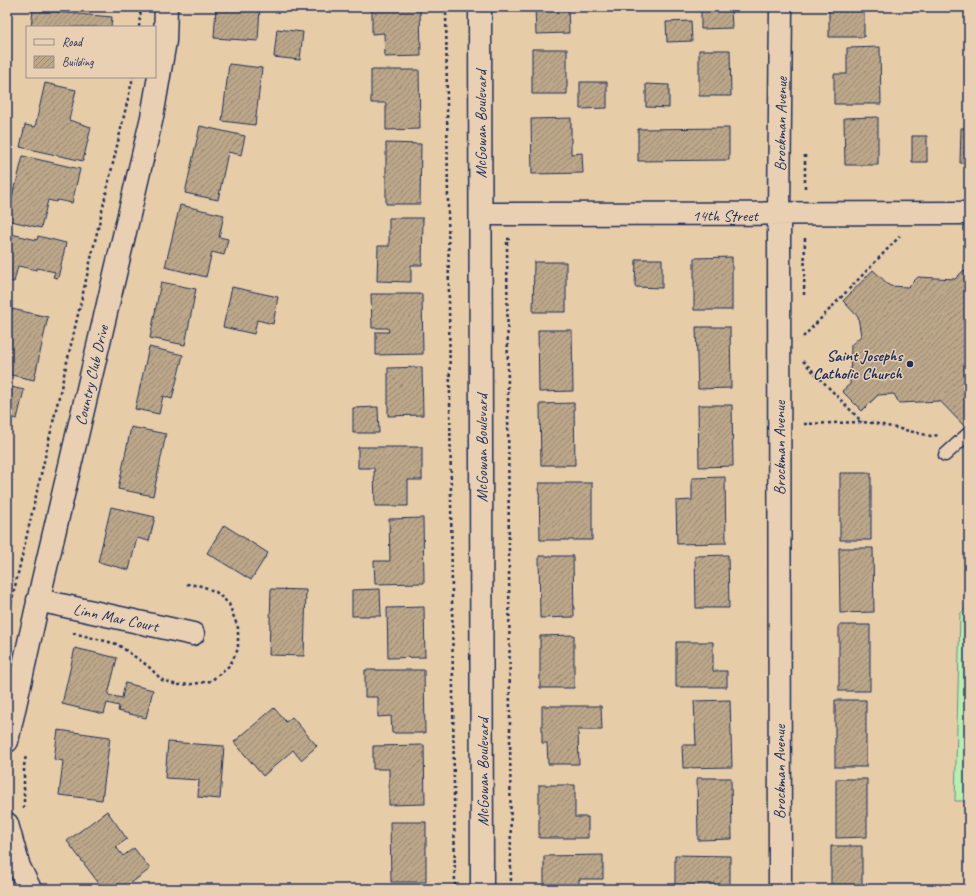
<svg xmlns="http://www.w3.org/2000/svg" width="976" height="896" viewBox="0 0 976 896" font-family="Caveat,sans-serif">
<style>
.pitch{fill:#b8eeb0;stroke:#6a8e87}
.building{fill:url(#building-hatch);stroke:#1b2f5e}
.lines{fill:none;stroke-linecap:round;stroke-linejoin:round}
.service-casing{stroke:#1b2f5e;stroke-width:15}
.minor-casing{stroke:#1b2f5e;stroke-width:25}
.path{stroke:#1b2f5e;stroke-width:2.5;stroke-dasharray:3 3;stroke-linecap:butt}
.service{stroke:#ead0b2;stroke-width:12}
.minor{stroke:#ead0b2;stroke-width:22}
.poi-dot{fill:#1b2f5e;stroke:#ead0b2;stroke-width:1.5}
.labels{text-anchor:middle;stroke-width:3;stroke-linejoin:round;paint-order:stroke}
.street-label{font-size:16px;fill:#1b2f5e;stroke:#ead0b2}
.poi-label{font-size:16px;font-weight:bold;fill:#1b2f5e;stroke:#ead0b2;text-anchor:end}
</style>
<defs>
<pattern id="building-hatch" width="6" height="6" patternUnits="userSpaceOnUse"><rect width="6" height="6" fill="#bca789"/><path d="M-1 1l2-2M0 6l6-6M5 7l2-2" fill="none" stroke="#988873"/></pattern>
</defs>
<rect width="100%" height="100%" fill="#e7cca8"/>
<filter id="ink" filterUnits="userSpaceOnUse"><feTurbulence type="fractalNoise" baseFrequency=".025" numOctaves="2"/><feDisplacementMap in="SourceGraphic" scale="8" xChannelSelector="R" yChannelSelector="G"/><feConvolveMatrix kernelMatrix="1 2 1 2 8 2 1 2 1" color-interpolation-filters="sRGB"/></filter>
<g filter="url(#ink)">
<path class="pitch" d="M969,605v196h-14l5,-187z"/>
<path class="building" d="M216,7h44l-2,34 -44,-3z
M384,7h36l1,49 -36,1 -1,-24 -12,1v-26z
M535,7h33l1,26 -33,1z
M701,7h30l1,21 -31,1z
M829,7h35v30h-35z
M33,10l79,7 -1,10h-80z
M691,21l1,20 -25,1 -1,-20z
M277,29l26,3 -3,28 -26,-3z
M880,47l1,57h-47v-30h13v-26z
M532,49h35v45h-35z
M699,50h31l1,46h-32z
M229,64l33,4 -7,57 -33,-4z
M371,70h48l1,59 -34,1v-27h-15z
M580,82h27v26l-27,1z
M45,83l31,7 -7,30 22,7 -8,34 -63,-14 5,-22 10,2z
M646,84l23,1v23l-23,-1z
M878,117v48h-33l-1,-47z
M571,118v36l11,-1 1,20 -51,1 -1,-55z
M200,126l45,10 -4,19 -13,-3 -10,48 -33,-7z
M729,128v32l-91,1v-32z
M961,128h8v35h-9z
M912,136h15v26h-15z
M386,143l35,1 -1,60h-34z
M23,156l57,13 -8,34 -15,-3 -1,2 -8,-2 -7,28 -34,-8 8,-36h1z
M180,205l44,10 -5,22 9,2 -4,16 -12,-3 -6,25 -41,-10z
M389,218h34l-1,47h-11v17l-34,-1 1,-35h11z
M7,233l30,7 1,-4 28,7 -8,35 -5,-1 2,-5 -18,-4v2l-19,-4 -4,16 -7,-1z
M732,257v53h-38v-52z
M636,259h26v29l-27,-1z
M534,262h32v50h-33z
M873,270l17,16 18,1 10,-10 37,2 9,-9 5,5v156l-29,-30 -41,2 -5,-9 -16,1 -16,16 -20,-20 8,-7 1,-39 10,-9 -3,-19 -15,-16z
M161,282l35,7 -11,56 -35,-7z
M232,287l46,10 -5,27 -16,-4 -3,14 -31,-7z
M371,294h51l1,60 -47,1v-23h13l-1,-4h-16z
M12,309l36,8 -14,63 -27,-6v-60l3,1z
M696,327h34l1,61 -33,1z
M538,330h34l1,61 -34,1z
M149,347l34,8 -11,44 -9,-3 -4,18 -24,-5z
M422,367l1,48 -35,1v-48z
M7,386l17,4 -7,29 -10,-2z
M574,403l1,62h-34l-1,-61z
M698,405h34l1,61 -34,1z
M378,407l1,26h-26v-25z
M131,427l35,7 -13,62 -35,-7z
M358,447h64v33h-14v26h-33l-1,-38h-16z
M840,473h31v67h-31z
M725,477l1,66 -49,1 -1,-43 16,-1v-22z
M539,483h53v57h-52z
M111,507l44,10 -6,24 -12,-3 -8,32 -31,-8z
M423,518l1,65 -49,1 -1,-23h16l-1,-42z
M224,525l44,28 -17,27 -44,-27z
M839,548h34l1,64 -34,1z
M728,555l1,53h-33l-1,-52z
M539,556h34l1,61 -34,1z
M271,589l35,1 -2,66 -35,-1z
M380,589l1,27h-29v-26z
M424,607l1,50 -37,1 -1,-50z
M839,625h31v66h-31z
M574,635v53h-34v-52z
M676,642h37v29h14v16h-51z
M75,648l42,10 -9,37 14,3 3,-15 28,7 -7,28 -28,-7 1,-5 -12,-3 -3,11 -42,-10z
M365,670h59l1,63h-33l-1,-17 -13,1v-20h-13z
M730,700l2,67 -49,1 -1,-23h14l-2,-44z
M835,700h31v67h-31z
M542,706h59l1,24h-24l1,34h-31l-1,-21h-5z
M274,708l12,14 6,-5 25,29 -16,14 -8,-10 -30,26 -29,-34z
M58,730l52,7 -8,63 -43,-5 4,-34 -9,-2z
M168,742l56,4 -4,53 -22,-2 1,-17 -34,-2z
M424,745l1,59 -36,1v-36h-16v-23z
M697,778h34l1,61 -34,1z
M836,779h31v58l-31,1z
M539,785h36v32h13v21h-49z
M107,811l20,28 -11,8 7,9 11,-8 16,21 -27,20h-20l-36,-48z
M390,822h36v60h-35z
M831,846h31v43h-31z
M603,855v24h-24v10h-35v-33z
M675,855l55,1v33h-55z"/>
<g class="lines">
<defs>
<path id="service" d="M945,455l24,-22"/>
<path id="minor" d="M480,7l2,882
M481,214l488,-1
M38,600l155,34
M7,741l36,-161 109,-463 13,-76 1,-34
M7,824l12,43 11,22
M780,889l-1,-674 2,-208"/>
</defs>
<use href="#service" class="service-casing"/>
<use href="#minor" class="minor-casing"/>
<path class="path" d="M446,7l9,882
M139,27l2,-20
M805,155v35
M967,237v16h2
M510,239h-3l4,650
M804,295l1,-59
M803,337l97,-101
M803,361l59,61
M804,424l58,-2 12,1 57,13 9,-1
M7,621l126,-544
M73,633l44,11 31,22 14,14 15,5 16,-1 18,-3 19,-16 8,-16v-21l-9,-24 -13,-12 -14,-6 -16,-2
M24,808v-42l2,-11"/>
<use href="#service" class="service"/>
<use href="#minor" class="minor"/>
</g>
</g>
<circle class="poi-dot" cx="910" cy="364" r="4"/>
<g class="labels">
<g class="street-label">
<text transform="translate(480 124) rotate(-90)" y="6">McGowan Boulevard</text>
<text transform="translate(780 124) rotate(-89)" y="6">Brockman Avenue</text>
<text x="725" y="221">14th Street</text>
<text transform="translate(91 375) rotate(-77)" y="6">Country Club Drive</text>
<text transform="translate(481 448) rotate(-90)" y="6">McGowan Boulevard</text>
<text transform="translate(779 448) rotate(-90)" y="6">Brockman Avenue</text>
<text transform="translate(116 617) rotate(12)" y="6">Linn Mar Court</text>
<text transform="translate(482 772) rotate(-90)" y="6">McGowan Boulevard</text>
<text transform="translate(779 772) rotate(-90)" y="6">Brockman Avenue</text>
</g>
<g class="poi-label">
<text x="902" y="361">Saint Josephs<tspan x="902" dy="18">Catholic Church</tspan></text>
</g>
</g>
<rect width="976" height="896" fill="none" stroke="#ead0b2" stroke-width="24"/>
<rect x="12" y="12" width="952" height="872" fill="none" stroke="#1b2f5e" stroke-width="1.5" filter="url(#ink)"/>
<rect x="26" y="26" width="130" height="52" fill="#ead0b2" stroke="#979090"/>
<rect x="34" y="39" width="20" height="6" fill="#ead0b2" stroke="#979090"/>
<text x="62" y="46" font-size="12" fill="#1b2f5e">Road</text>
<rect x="34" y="56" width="20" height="12" fill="url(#building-hatch)" stroke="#979090"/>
<text x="62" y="66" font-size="12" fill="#1b2f5e">Building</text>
</svg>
